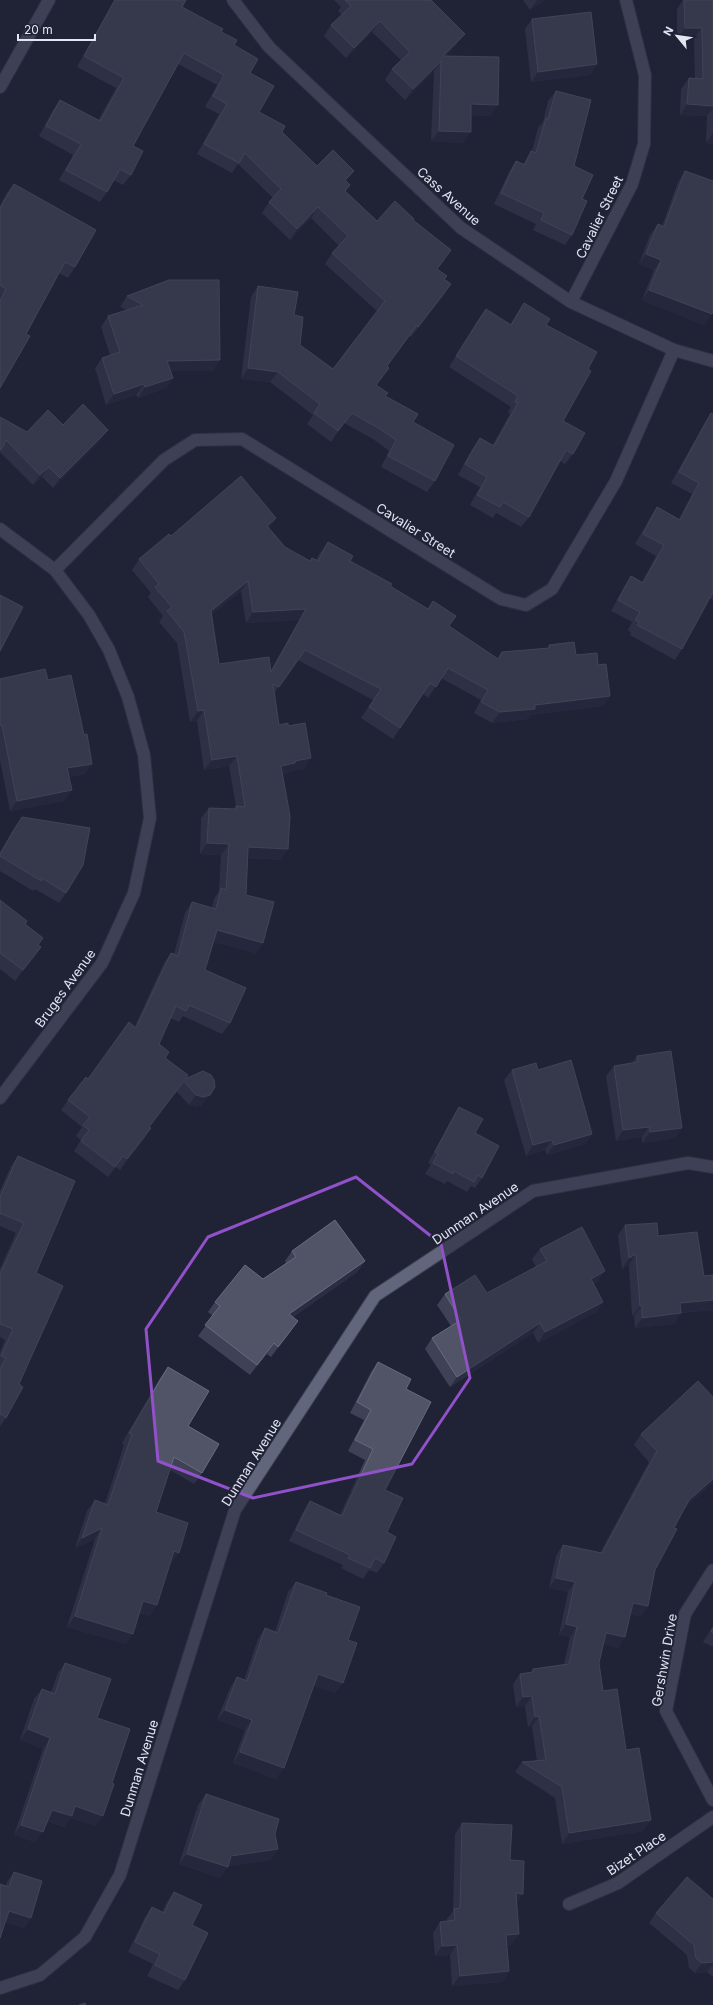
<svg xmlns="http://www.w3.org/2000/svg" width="713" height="2005" viewBox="0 0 713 2005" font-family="Inter,sans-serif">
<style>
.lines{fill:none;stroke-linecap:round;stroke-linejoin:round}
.street-casing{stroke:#3e3f50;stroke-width:14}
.street{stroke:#62667c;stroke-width:12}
.wall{fill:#3f4257;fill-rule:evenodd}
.shaded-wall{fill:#2b2e43}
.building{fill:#515467;stroke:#686a7d;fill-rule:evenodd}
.marked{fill:none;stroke:#9051c9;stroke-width:3;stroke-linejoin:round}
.labels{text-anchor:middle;stroke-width:4;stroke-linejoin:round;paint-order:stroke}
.street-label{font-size:13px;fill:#e2e5f2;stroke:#202236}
</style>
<rect width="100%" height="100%" fill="#202236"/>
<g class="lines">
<defs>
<path id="street" d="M233,0l36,47 192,181 110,74 103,48 39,11
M0,87l49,-87
M571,302l61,-118 12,-40 1,-69 -19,-75
M0,529l55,41 34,45 20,35 19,47 16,58 6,63 -16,75 -32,70 -102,135
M55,570l109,-110 31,-20 47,-1 259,160 25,6 26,-16 64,-108 58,-131
M713,1570l-28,44 -19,97 47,89
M569,1904l49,-21 95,-66
M0,1988l40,-13 45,-38 35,-62 115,-365 140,-214 158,-105 155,-28 25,4"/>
</defs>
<use href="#street" class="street-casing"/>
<use href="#street" class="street"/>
</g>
<path class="wall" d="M114,0h72l-4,7 39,25 13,13 16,28 9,39 23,20 35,34 29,15v11l31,29h36l31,40 -7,8 10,7 -2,3 -1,16 -33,42 -2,-1 -22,30 2,2 -13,17 9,11 28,26 22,59 -8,11 -46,-25 8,-16 -16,-12 -29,-16 -13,19 -24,-18 6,-9 -43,-33 -29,-3 10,-82 7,-11 36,29 6,30 33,24 44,-58 -52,-47 7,-11 7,-7 -28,-28 -21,22 -28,-27 7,-11 4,-4 -35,-34 -6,9 -35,-19 22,-40 -14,-7 12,-22 -39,-21 -45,82 -2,29 -8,10 -10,-5 -6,12 -7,10 -41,-22 14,-25 -34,-19 14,-26 7,-10 38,21 18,-33 -39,-21z
M334,0h97l26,44 -11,12 44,60 -19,-1 -8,28 -32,-2 3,-70 -29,29 -20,-20 7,-11 9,-9 -29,-28 -26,26 -22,-22 7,-11 11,-10 -4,-4 3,-4z
M523,0h22l-15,10z
M683,0h30v144l-7,-1 1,-27 -27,-1 1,-26 8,-11 6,1 -1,-41 -17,1v-30z
M532,19l65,45 -7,11 -59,7 -6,-53z
M556,91l26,108 -10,36 -7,10 -32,-15 3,-6 -42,-20 15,-32 7,-11 7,3 8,-13h1l6,-23 5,-6 5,-21z
M685,171l27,143 -8,11 -62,-25 12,-30 -15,-6 11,-29 8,-11 4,2 16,-44z
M14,184l61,83 -7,11 -9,-5 -33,61 -26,54v-182l6,-12z
M169,280l44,91h-42l2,7 -7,10 -28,10 -2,-3 -30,10 -11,-37 7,-10 8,-3 -9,-28 7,-11 19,-6 -7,-3 7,-11z
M524,303l64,66 -25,52 10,33 -8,10 -5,-3 -31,56 -8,10 -25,-14 -3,5 -23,-13 10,-18 -22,-12 14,-26 8,-11 12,8 18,-32 -2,-2 3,-5 -62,-40 29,-47 8,-11 24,16z
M711,413l2,1v186l-4,-2 -27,51 -7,11 -45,-25 1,-2 -3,-3 4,-8 -21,-11 13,-24 7,-11 11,6 14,-26 -21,-12 15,-26 7,-11 22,12 13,-25 -21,-11 33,-59z
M0,417l27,15 36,-7 38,15 -48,48 -11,-11 -9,8 -33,-33z
M276,518l-7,10 16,19 24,14 3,-3 4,2 4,-7 8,-11 22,19 40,25 59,40 49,33 4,-7 45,-4 2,-3 27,10 27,51 -72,9 -3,4 -36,4 -18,-10 7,-13 -40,-22 -13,20 -5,-4 -30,45 -32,-21 12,-18 -75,-40 -24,33 5,32 9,1 16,43 -14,2 -2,2 -5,1 -2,86 -33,-2 -2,37 17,48 -7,10 -42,-11 -9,28 25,53 -8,11 -39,-18 -4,6 -8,-4 -12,26 6,14 20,21 18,-8 -1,34 -6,2 -7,-2 -13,-14 -27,36 -5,12 -24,31 -4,-3 -8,10 -34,-26 7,-11 -5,-4 6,-9 -21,-17 7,-10 67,-74 29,-63 7,-10 3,1 11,-41 7,-11 20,6 2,-9 5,-8 2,-36 -21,-1 1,-36 8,-10 25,1 2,-3 -7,-40 -25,4 -7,-49 -7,1 -13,-79 -18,-21 4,-6 -15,-19 3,-4 -19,-23 7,-11 32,-23zM241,591l5,32 53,-3 -28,50 -52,-6 -8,-49z
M0,679l48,1 37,94 -16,3 -5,24 -54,10 -10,-51z
M22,817l44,76 -7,10 -24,-14 -2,2 -33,-20v-19l14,-24z
M0,900l25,24 14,21 -5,12 -19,24 -15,-12z
M637,1056l38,82 -33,5v-6l-26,4 -10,-65 8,-10 18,-3z
M512,1070h26l54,64 -7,10 -38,11 -2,-5 -19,6 -22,-76z
M459,1107l16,26 7,45 -7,10 -4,-2 -4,6 -20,-11 -2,3 -20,-10 6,-10 -3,-1 24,-45z
M18,1156l18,117 -17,111 -13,34 -6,8v-74l5,-12 -5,-3v-68l16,-36 -16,-7v-35l11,-25z
M625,1225l33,11 46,40 9,-1v35l-32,3 -7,11 -39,4 -1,-12h-2l-3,-51 -7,4 -4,-34z
M540,1249l58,32 -4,3 9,18 -7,10 -58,31 -5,-10 -83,54 -25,-38 7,-11 19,-12 -14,-21 8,-11 42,-1 49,-26 -4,-8z
M292,1251l73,10 -8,11 -64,45 -2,14 -20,26 -4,-3 -17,21 -52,-39 15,-20 -5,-4 7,-10 48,-23 23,-16 -1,-2z
M378,1362l28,27 -21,101 2,42 -3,31 -7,10 -8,-3 -6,9 -22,-11 2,-3 -54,-24 14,-29 7,-11 30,14 25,-55 -17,-9 16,-31 -14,-7 21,-41z
M168,1367l20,59 14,47 -8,11 -24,-14 -14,42 23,41 -8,10h-1l-20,53 -10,-3 -14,31 -59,-17 28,-88 -20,9 12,-37 8,-11 10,4 19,-59 -2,-2 38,-65z
M641,1434l72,48 -28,26 -11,20 -19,42 -7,36 -7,11 -11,-3 -5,23 -7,11 -15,-4 -4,19 4,28 23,59 17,81 -81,13 -7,-46 -40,-26 7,-10 15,-1 -5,-34h-4l-3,-21 -9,1 -3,-23 7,-10 11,-2 2,-3 31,-5 6,-27 -11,-2 9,-43 -19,-4 7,-32 7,-11 37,8 49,-91 -15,-17z
M296,1582l30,13 22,45 -5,43 -8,10 -21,-7 -38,93 -43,-16 12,-33 -28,-10 13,-32 7,-11 7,3 14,-41 7,-11 10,4 13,-40z
M713,1626v21l-10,-5z
M65,1663l32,55 -1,108 -25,-8 -7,9 -17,-6 -12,21 -21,-7 29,-86 -23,-9 14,-41 8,-10 9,3 7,-19z
M206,1794l69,40 -4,26 -43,6 -8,12 -41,-14 19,-59z
M462,1823l48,37 7,43 -5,41 -5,1 2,26 -7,11 -50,4 -2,-31 -15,1 -2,-23 7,-11 7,-1v-2l6,-8 2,-77z
M14,1872l17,46 -7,10 -19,-6 1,-36 1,-4z
M174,1892l18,33 -7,55 -7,10 -31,-14 6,-12 -25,-12 17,-35 7,-10 10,5 5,-10z
M713,1899v78l-6,-5 -12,1 -6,-5 -2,-13 -38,-32 7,-10z"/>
<path class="shaded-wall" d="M537,0h8l-15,10z
M380,21l-8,11 -26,26 8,-10z
M685,28h17l-8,10 -17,1z
M465,34l-8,10 -16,17 -7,10 -29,29 8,-11 30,-33z
M597,64l-7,11 -59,7 7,-10z
M471,104l27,1 -8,11 -26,-1z
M687,104l26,2v2l-6,8 -27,-1z
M439,131l32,1 -8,11 -32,-2z
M713,133v11l-7,-1z
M354,171l-7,10 -2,-1z
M318,207l-7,11 -21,22 7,-11z
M646,254l15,6 -7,10 -15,-6z
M451,284l-7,11 -33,42 7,-10z
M649,290l63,24 -8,11 -62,-25z
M220,360l-7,11h-53l7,-10z
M248,368l30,4 -8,10 -29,-3z
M173,378l-7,10 -28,10 7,-11z
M144,384l-8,11 -30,10 8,-11z
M108,430l-7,10 -48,48 7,-10z
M49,467l-7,10 -9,8 7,-10z
M276,518l-7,11 -2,-3z
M248,581l-7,10 -38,31 8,-11z
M306,609l-7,11 -53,3 7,-11z
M610,696l-7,10 -72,9 -3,4 -36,4 8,-11 35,-7z
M204,710l-7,11 -7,1 8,-11z
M237,756l-8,10 -25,4 8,-10z
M311,758l-7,11 -14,2 -2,2 -14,3 7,-10 14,-5z
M92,764l-7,10 -25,5 7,-11z
M72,790l-8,11 -54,10 7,-10z
M207,843l22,1 -8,11 -21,-1z
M248,847l40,2 -7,11 -40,-3z
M217,930l46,13 -7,10 -46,-12z
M41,947l-7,10 -19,24 8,-11z
M196,1095h14l-8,10 -6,2 -7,-2z
M649,1127l-7,10 -26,4 7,-11z
M151,1128l-7,11 -24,31 7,-11z
M682,1128l-7,10 -33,5 8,-11z
M592,1134l-7,10 -38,11 7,-10z
M552,1140l-7,10 -19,6 7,-11z
M123,1156l-7,11 -8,10 7,-10z
M636,1254l-7,11 -7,4 7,-11z
M365,1261l-8,11 -75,53 7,-11z
M605,1271l-7,10 -14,8 7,-10z
M713,1300v10l-40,3 7,-10z
M603,1302l-7,10 -58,31 7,-11z
M640,1306h2l-8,10h-2z
M681,1313l-7,11 -39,4 7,-10z
M298,1321l-7,10 -20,26 7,-10z
M540,1323l-7,10 -83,54 7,-10z
M274,1343l-7,11 -17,21 7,-10z
M713,1479v3l-31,29 7,-11z
M102,1528l-7,11 -20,9 7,-10z
M174,1551l5,2 -8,10 -5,-2z
M556,1578l19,4 -7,10 -19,-4z
M143,1601l14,4 -7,11 -14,-5z
M633,1603l15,3 -7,11 -16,-4z
M75,1616l58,18 -7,10 -59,-17z
M566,1624l11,3 -7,10 -11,-2z
M606,1633l19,4 -7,11 -20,-5z
M318,1674l25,9 -8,10 -24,-8z
M532,1696l-7,10 -9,1 7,-10z
M225,1710l27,10 -7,10 -28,-10z
M539,1716l-7,11h-4l7,-10z
M28,1729l22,9 -7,11 -23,-9z
M240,1752l44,16 -8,11 -43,-16z
M75,1806l28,10 -7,10 -25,-8 -7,9 -20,-7 8,-10z
M651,1820l-8,11 -81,13 7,-11z
M21,1825l22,7 -8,10 -21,-7z
M278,1849l-7,11 -45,7h2l-8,11 -41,-14 8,-10 44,2z
M516,1893l7,1 -7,10z
M9,1911l22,7 -7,10 -23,-7z
M519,1934l-7,10 -14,2 8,-11z
M457,1945l-7,10 -15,1 7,-10z
M713,1962v2l-6,8 -12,1 7,-10z
M509,1971l-7,11 -50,4 8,-10z"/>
<path class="building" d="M115,0h71l-4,7 41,22 -2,3 16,8 -3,5 24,14 -8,14 24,13 -15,26 26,14 -3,6 35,34 16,-16 21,21 -9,9 5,5 -5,6 32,30 18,-20 19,18 -1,1 38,30 -14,19 10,7 -3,3 7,5 -33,43 -1,-2 -30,41 2,2 -13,17 12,8 -3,3 33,18 -5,8 41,23 -19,36 -47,-25 8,-16 -16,-11 -28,-16 -14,18 -24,-18 6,-9 -42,-32 -30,-4 10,-82 40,6 -4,23 9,2 -3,28 33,24 52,-68 -53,-48 16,-17 -30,-29 -21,22 -28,-27 12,-13 -36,-36 -6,10 -35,-19 23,-40 -14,-8 11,-21 -40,-22 -51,93 10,5 -12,24 -11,-6 -13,23 -41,-22 15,-26 -35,-18 14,-26 40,21 24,-43 -40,-22z
M345,0h86l34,34 -22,22 56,1 -1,48 -27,-1v28l-32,-1 2,-70 -28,28 -21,-20 18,-17 -30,-31 -26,27 -23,-23 20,-19z
M684,0h29v106l-26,-2 2,-26 14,1 -1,-51h-17z
M591,12l6,52 -59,8 -6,-53z
M556,91l35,9 -17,66 19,9 -11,24 5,2 -15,34 -31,-15 3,-7 -43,-20 15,-32 9,4 6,-14 5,2 10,-35 2,1z
M685,171l28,10v130l-1,3 -63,-24 12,-30 -15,-6 12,-30 6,3z
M14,184l82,46 -21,37 -10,-5 -39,72 4,2 -30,52v-87l6,-12 -6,-4v-77z
M169,280h50l1,80 -53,1 6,17 -28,9 -1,-3 -30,10 -12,-36 18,-6 -12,-36 35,-11 -16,-9z
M524,303l26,16 -4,6 51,27 -9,17 3,2 -28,50 22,12 -12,21 -7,-4 -37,67 -26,-15 -3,5 -23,-12 10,-18 -22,-13 15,-26 14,8 24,-43 -3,-1 3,-6 -62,-40 30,-47 25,16z
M83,404l25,26 -48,48 -11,-11 -9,8 -34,-35 -5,10 -1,-1v-32l27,15 21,-22 15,15z
M711,413l2,1v178l-31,57 -45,-24 2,-3 -4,-2 5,-8 -22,-12 13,-24 12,7 21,-38 -21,-11 14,-27 23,13 19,-37 -20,-11z
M241,476l35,42 -9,8 18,21 25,14 2,-3 6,3 10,-19 25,14 -3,5 42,23 -2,2 38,23 5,-8 23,15 -7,10 49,33 4,-7 48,-4 -1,-3 25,-3 2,13 21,-2 1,12 8,-1 4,32 -75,9v4l-35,3 -19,-10 7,-12 -40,-22 -12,19 -6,-4 -30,45 -31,-21 12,-18 -76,-39 -26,37 -6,-3 6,41 9,-2v3l17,-3 6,35 -16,3v2l-14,3 9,50 -2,33 -40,-2 -2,48 28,7 -11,41 -46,-13 -12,40 41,18 -16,35 -41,-18 -3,6 -10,-5 -17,38 10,8 -4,6 23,17 -3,4 18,-8 8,4 3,5 1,7 -5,8 -7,2 -7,-2 -12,-14 -35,46 2,1 -24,31 -4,-3 -8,11 -34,-26 8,-11 -6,-5 7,-8 -22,-17 18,-23 2,2 41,-57 7,6 35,-75 7,3 14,-54 24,7 5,-21 5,2 3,-46 -22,-1 2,-35 27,1v-3l9,1 -8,-51 -25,4 -8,-50 -6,1 -14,-79 -17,-21 5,-4 -17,-20 4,-3 -20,-25 30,-25 2,2zM248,581l5,31 53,-3 -35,63 -2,-15 -50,7 -8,-53z
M0,595l23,12 -23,44z
M45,669l3,11 23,-5 13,60 3,-1 5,30 -25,4 5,22 -55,11 -15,-76h-2v-46z
M22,817l68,11 -7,37 -17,28 -24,-15 -1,3 -41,-25v-2z
M0,900l27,21 -2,3 18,14 -5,7 3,2 -18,23 -23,-17z
M671,1051l11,77 -32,4 -1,-5 -26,3 -9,-64 24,-4 -1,-6z
M571,1060l21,74 -38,11 -2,-5 -19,5 -21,-75 24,-7 2,7z
M459,1107l24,12 -8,14 24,13 -17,32 -4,-3 -4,7 -20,-11 -1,3 -20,-11 5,-9 -3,-2z
M18,1156l57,25 -39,92 27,13 -44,98 4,3 -17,31 -5,-4 -1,1v-46l6,-11 -5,-2 12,-27 -13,-5v-50l24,-51 -24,-10v-16z
M335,1220l30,41 -76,53 9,7 -20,26 -4,-4 -17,22 -52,-40 15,-19 -5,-4 30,-37 18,14 33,-22 -4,-6z
M657,1223l1,13 39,-4 7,44 9,-1v25l-33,3 1,10 -39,5v-12h-2l-4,-52 -7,4 -4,-33z
M582,1227l23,44 -14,8 12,23 -58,30 -5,-9 -83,54 -25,-39 29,-18 -16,-26 30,-19 12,18 60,-32 -7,-12z
M378,1362l33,17 -5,10 25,13 -46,88 18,8 -16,34 9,5 -12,26 -9,-5 -5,10 -22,-10 2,-3 -54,-25 14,-29 32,15 31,-67 -18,-9 16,-30 -14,-8z
M168,1367l41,24 -21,35 31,18 -17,29 -28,-16 -18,55 32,11 -9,30 -5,-2 -17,54 -14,-4 -10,33 -58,-18 27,-88 -20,10 13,-38 13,5 24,-71 -3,-1z
M698,1381l15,16v82l-24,21 -15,28 3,1 -22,41 -7,36 -15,-3 -8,34 -19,-4 -7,30 4,28 14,-2 9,61 13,-2 12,72 -82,13 -7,-46 -40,-25 24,-2 -7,-44 -4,1 -3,-21 -9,1 -3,-23 13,-2v-3l36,-5 8,-37 -11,-3 9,-42 -19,-4 7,-33 39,8 55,-102 -16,-17z
M296,1582l31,11 -1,2 34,12 -12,33 9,3 -14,40 -25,-9 -34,94 -44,-16 12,-32 -27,-10 12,-33 10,4 18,-53 13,5z
M713,1628v5l-2,-2z
M65,1663l46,16 -14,39 33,11 -18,54 2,1 -11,32 -28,-10 -3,10 -20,-6 -9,22 -22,-7 29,-87 -22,-9 14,-40 13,5z
M206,1794l73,25 -4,15 3,15 -47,7 -3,11 -41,-13z
M462,1823l50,2 -2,35 14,1 -1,33 -7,-1 3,41 -13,1 3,36 -49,5 -3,-31 -15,1 -2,-24 15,-2 -1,-11 6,-1z
M14,1872l28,9 -11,37 -22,-7 -9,27v-54l9,3z
M687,1877l26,22v63l-11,1 -6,-5 -2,-13 -38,-32z
M174,1892l28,13 -10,20 16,8 -23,47 -30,-15 5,-11 -25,-12 17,-35 12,6z
M85,2003l1,2h-7z"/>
<path d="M0 0H713V2005H0ZM356,1177l85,67 29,134 -58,86 -159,34 -95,-37 -12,-132 62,-92z" fill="#202236" fill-opacity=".55" fill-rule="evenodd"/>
<path class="marked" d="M356,1177l85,67 29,134 -58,86 -159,34 -95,-37 -12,-132 62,-92z"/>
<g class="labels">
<g class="street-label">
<text transform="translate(449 196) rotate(42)" y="5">Cass Avenue</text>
<text transform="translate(599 217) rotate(-64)" y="5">Cavalier Street</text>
<text transform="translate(416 530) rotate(32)" y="5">Cavalier Street</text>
<text transform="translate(65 988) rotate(-54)" y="5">Bruges Avenue</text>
<text transform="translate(475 1213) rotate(-34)" y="5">Dunman Avenue</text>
<text transform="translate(251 1462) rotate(-58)" y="5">Dunman Avenue</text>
<text transform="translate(664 1660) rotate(-80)" y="5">Gershwin Drive</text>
<text transform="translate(139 1768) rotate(-73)" y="5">Dunman Avenue</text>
<text transform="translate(636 1853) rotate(-34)" y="5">Bizet Place</text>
</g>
</g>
<g transform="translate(677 36) rotate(299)" stroke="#202236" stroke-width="3" paint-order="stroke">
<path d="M0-3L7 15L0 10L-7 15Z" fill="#e2e5f2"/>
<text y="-6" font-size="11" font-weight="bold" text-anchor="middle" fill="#e2e5f2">N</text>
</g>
<path d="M18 34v6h77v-6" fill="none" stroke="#e2e5f2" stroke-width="2"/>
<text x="24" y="34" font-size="12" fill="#e2e5f2" stroke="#202236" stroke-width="3" paint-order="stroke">20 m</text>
</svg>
